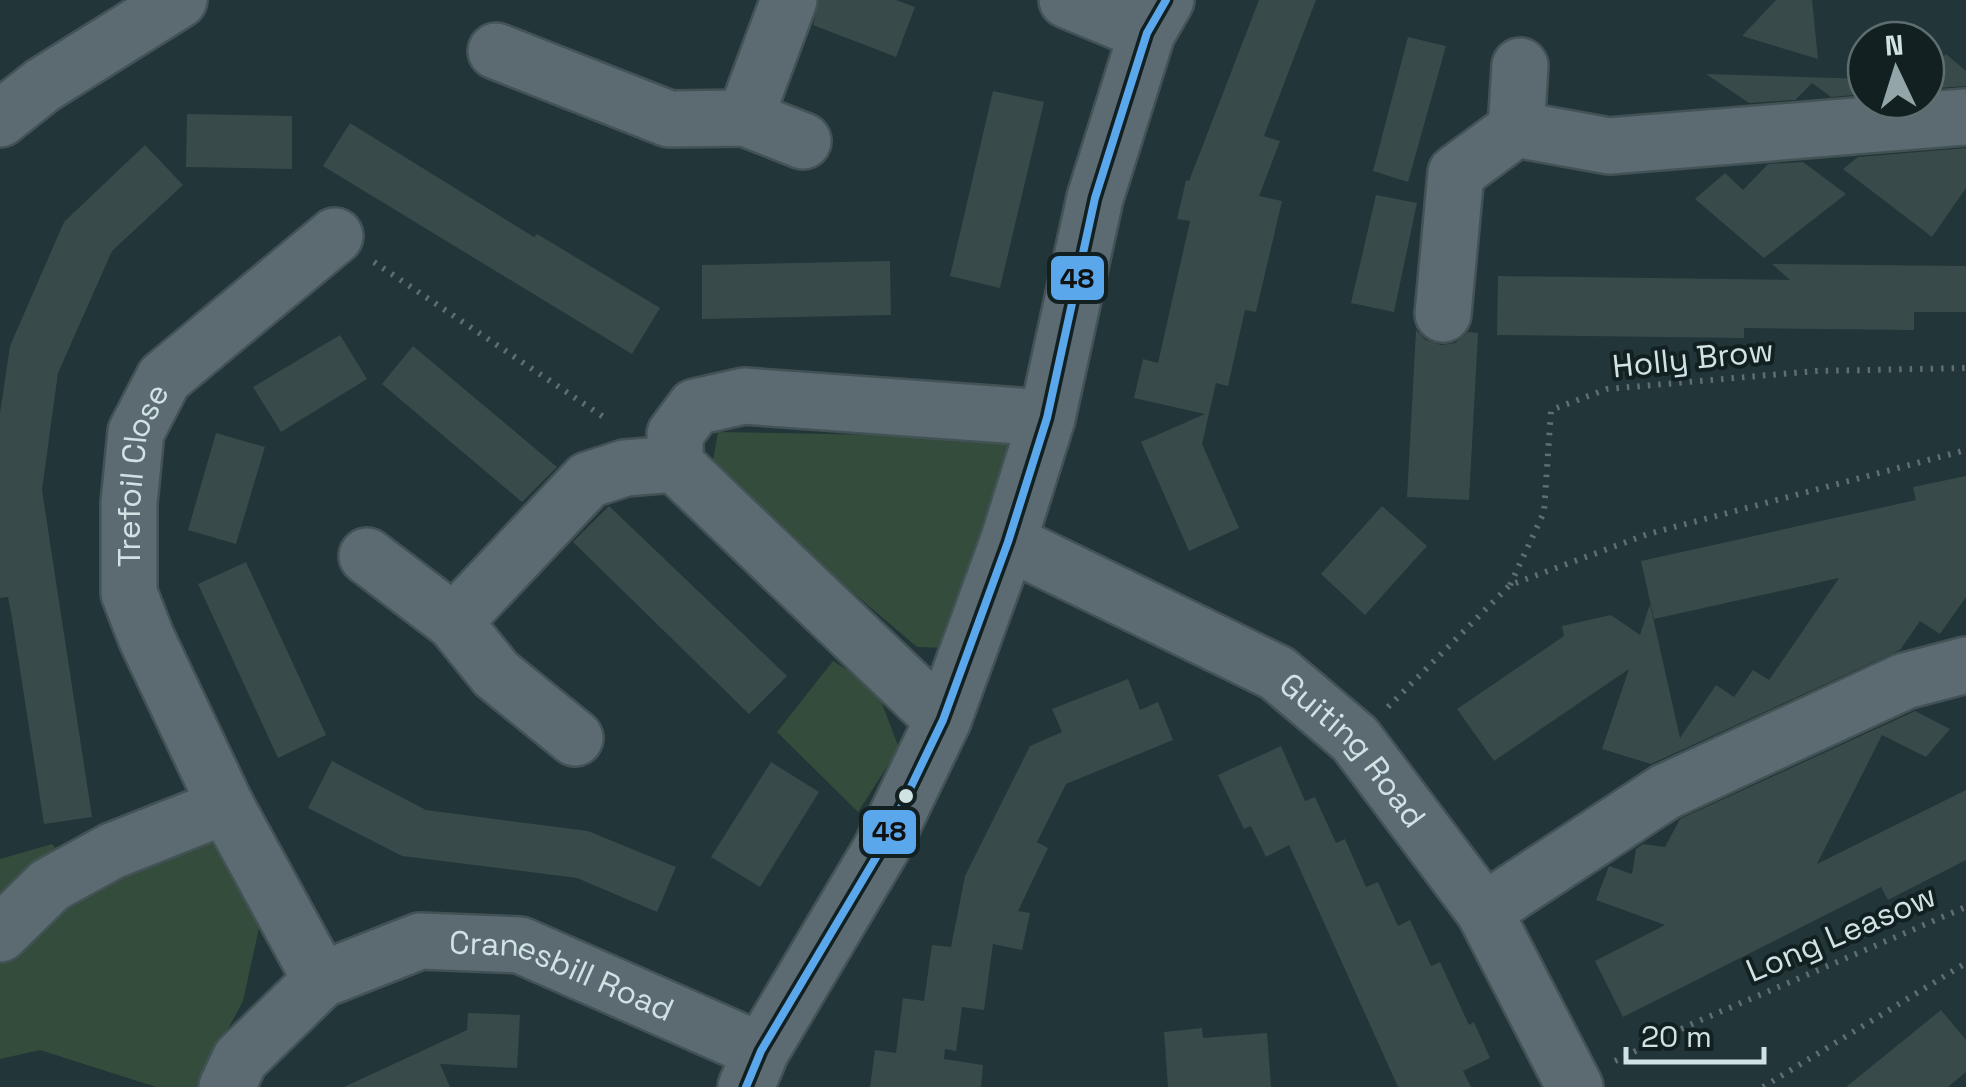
<svg xmlns="http://www.w3.org/2000/svg" width="1966" height="1087" viewBox="0 0 1966 1087" font-family="'Space Grotesk',sans-serif">
<style>
.green{fill:#334c3b}
.building{fill:#384a49}
.lines{fill:none;stroke-linecap:round;stroke-linejoin:round}
.minor-casing{stroke:#435255;stroke-width:60}
.path{stroke:#606e73;stroke-width:6;stroke-dasharray:2.5 8;stroke-linecap:butt}
.minor{stroke:#5c6b71;stroke-width:55}
.bus-1-casing{stroke:#122022;stroke-width:15}
.bus-1{stroke:#5aa8eb;stroke-width:8}
.bus-dot{fill:#d0e2e4;stroke:#122022;stroke-width:4}
.labels{text-anchor:middle;stroke-width:8;stroke-linejoin:round;paint-order:stroke}
.street-label{font-size:32px;fill:#d0e2e4;stroke:#122022}
.line-badge{stroke:#122022;stroke-width:4}
.pale-badge-label{font-size:28px;text-anchor:middle;font-weight:bold;fill:#111}
</style>
<rect width="100%" height="100%" fill="#223538"/>
<path class="green" d="M718,432l277,5 21,15 -68,196 -31,-1 -206,-175z
M833,661l43,27 23,60 -41,64 -81,-80z
M211,841l50,78 -18,82 -46,86h-41l-116,-37 -40,9v-200l52,-15 37,41z"/>
<path class="building" d="M819,0h77l19,7 -19,50 -83,-32z
M1259,0h57l-52,136 16,5 -21,55 23,5 -26,111 -11,-2 -17,76 -12,-3 -14,61 37,84 -50,23 -48,-109 64,-28 -71,-16 9,-39 15,4 32,-142 -13,-2 9,-39 3,1z
M1776,0h36l6,59 -76,-23z
M1408,37l38,9 -38,136 -35,-11z
M1946,54l20,17v15l-40,3v-15z
M1706,74l160,5v15l-35,3 -19,-14 -17,17 -46,3z
M993,91l51,11 -44,186 -50,-12z
M187,114l105,2v53l-106,-2z
M350,123l184,114 3,-3 123,74 -28,46 -309,-188z
M145,145l38,40 -71,66 -54,122 -16,117 50,327 -48,7 -32,-206 -4,-21 -8,1v-185l10,-67 54,-124z
M1966,148v40l-34,49 -89,-68 15,-12z
M1803,162l43,32 -82,64 -69,-59 30,-26 18,17 25,-26z
M1376,195l41,8 -23,109 -43,-9z
M890,261l1,54 -189,4v-54z
M1772,264l194,2v46h-52v18l-170,-2v10l-247,-3 1,-59 292,4z
M1416,330l10,10 15,5 14,-2 13,-11 10,1 -9,167 -62,-3z
M340,335l27,44 -86,53 -28,-45z
M413,346l144,121 -35,35 -140,-118z
M216,433l49,14 -29,97 -48,-14z
M1966,476v121l-26,37 -20,-13 -20,29 -249,114 -49,-15 27,-80 -135,92 -37,-52 107,-73 -2,-10 49,-11 29,20 10,-31 30,134 36,-53 18,12 19,-27 16,10 70,-102 -185,41 -13,-58 275,-61 -3,-13z
M609,506l178,170 -38,38 -176,-172z
M1382,506l45,40 -62,69 -44,-41z
M246,562l80,173 -48,23 -80,-174z
M1128,679l12,31 18,-8 15,38 -107,44 -29,58 11,6 -30,63 12,2 -8,37 -29,-6 -9,66 -22,-3 -6,44 -11,-2 -1,10 39,6 -2,22h-111l5,-37 21,3 7,-55 21,3 8,-56 19,2 14,-71 65,-130 32,-14 -10,-23z
M1915,711l35,18 -24,28 -44,-22 -65,129 149,-74v70l-78,40 -7,-13 -258,130 -28,-56 70,-36 -69,-25 13,-34 23,8 4,-25 7,-5 22,3 15,-28z
M1281,746l24,55 10,-4 21,46 9,-4 21,48 12,-5 20,44 12,-6 21,46 9,-4 29,63 5,-3 16,36 -27,13 8,16h-73l-109,-242 -23,12 -15,-31 -7,3 -26,-54z
M332,761l94,49 162,21 88,36 -19,45 -80,-34 -175,-22 -94,-48z
M771,762l48,30 -59,95 -49,-30z
M1941,1010l25,30v32l-18,15h-102z
M468,1013l52,2 -3,53 -77,-4 10,23h-106l123,-57z
M1202,1028l1,10 64,-5 4,54h-103l-4,-55z"/>
<g class="lines">
<defs>
<g id="minor">
<path d="M1067,0l80,33"/>
<path d="M496,51l173,68 76,-1 58,23"/>
<path d="M1520,66l-4,63 93,17 357,-29"/>
<path d="M745,118l44,-118"/>
<path d="M0,119l43,-34 136,-85"/>
<path d="M1443,314l13,-141 60,-44"/>
<path id="s1" d="M1008,542l269,131 78,66 129,172 91,176"/>
<path d="M367,556l87,66"/>
<path d="M943,720l-268,-256v-30l20,-27 49,-11 303,22"/>
<path d="M575,738l-79,-64 -42,-52 134,-142 37,-12 50,-4"/>
<path d="M1484,911l181,-119 240,-111 61,-16"/>
<path d="M0,934l50,-49 62,-34 114,-45"/>
<path id="s2" d="M321,980l-95,-174 -80,-169 -17,-44v-90l7,-71 28,-54 171,-142"/>
<path id="s3" d="M227,1087l13,-28 81,-79 99,-39 100,4 241,106"/>
<path d="M746,1087l15,-36 120,-202 62,-129 65,-178 39,-124 48,-220 52,-165 19,-33"/>
</g>
</defs>
<use href="#minor" class="minor-casing"/>
<path class="path" d="M374,262l234,158
M1510,585l34,-73 7,-102 56,-21 209,-18 150,-3
M1388,707l122,-122 138,-51 318,-84
M1615,1061l79,-38 272,-116
M1763,1087l203,-124"/>
<use href="#minor" class="minor"/>
<defs>
<path id="bus-1" d="M746,1087l15,-36 120,-202 62,-129 65,-178 39,-124 48,-220 52,-165 19,-33"/>
</defs>
<use href="#bus-1" class="bus-1-casing"/>
<use href="#bus-1" class="bus-1"/>
</g>
<circle class="bus-dot" cx="906" cy="796" r="9"/>
<g class="labels">
<g class="street-label">
<text transform="translate(1693 358) rotate(-6)" y="11">Holly Brow</text>
<text dy="11" stroke="none"><textPath href="#s2" startOffset="552">Trefoil Close</textPath></text>
<text dy="11" stroke="none"><textPath href="#s1" startOffset="408">Guiting Road</textPath></text>
<text transform="translate(1841 933) rotate(-23)" y="11">Long Leasow</text>
<text dy="11" stroke="none"><textPath href="#s3" startOffset="398">Cranesbill Road</textPath></text>
</g>
</g>
<g class="line-badge">
<rect x="1049" y="254" width="57" height="48" rx="10" fill="#5aa8eb"/>
<rect x="861" y="808" width="57" height="48" rx="10" fill="#5aa8eb"/>
</g>
<g class="pale-badge-label">
<text x="1077" y="288">48</text>
<text x="889" y="841">48</text>
</g>
<g transform="translate(1896 70) rotate(356)"><circle r="48" fill="#122022" stroke="#5e6e70" stroke-width="2.5"/>
<path d="M0-8L18 38L0 25L-18 38Z" fill="#93a5a8"/>
<text y="-15" font-size="28" font-weight="bold" text-anchor="middle" fill="#d0e2e4">N</text>
</g>
<path d="M1626 1047v15h138v-15" fill="none" stroke="#d0e2e4" stroke-width="5"/>
<text x="1641" y="1047" font-size="30" fill="#d0e2e4" stroke="#122022" stroke-width="8" paint-order="stroke">20 m</text>
</svg>
